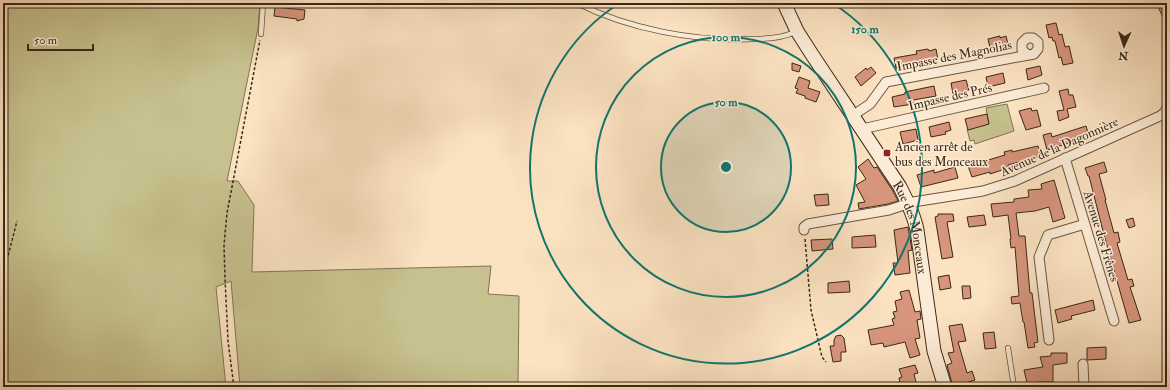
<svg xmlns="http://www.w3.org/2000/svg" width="1170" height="390" viewBox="0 0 1170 390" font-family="'IM FELL Double Pica',serif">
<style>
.green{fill:#c6c18e;stroke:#807452}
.building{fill:#d7957c;stroke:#3b2816}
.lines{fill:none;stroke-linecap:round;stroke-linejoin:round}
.lane-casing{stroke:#6b5641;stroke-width:6}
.street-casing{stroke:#6b5641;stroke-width:11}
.secondary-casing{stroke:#3b2816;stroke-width:15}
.path{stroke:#3b2816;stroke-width:1.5;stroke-dasharray:3 2;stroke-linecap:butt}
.lane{stroke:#fcecd7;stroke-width:4.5}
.street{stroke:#fcecd7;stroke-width:9}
.secondary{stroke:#fcecd7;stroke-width:13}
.ring{fill:none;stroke:#0f766e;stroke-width:2}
.poi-dot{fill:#8f2418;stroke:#fcecd7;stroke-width:1.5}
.labels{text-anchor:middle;stroke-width:3;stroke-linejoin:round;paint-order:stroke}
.street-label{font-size:13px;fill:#3b2816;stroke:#fcecd7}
.poi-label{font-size:13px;fill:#3b2816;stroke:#fcecd7;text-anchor:start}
.centre{fill:#0f766e;stroke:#fcecd7;stroke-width:2}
.ring-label{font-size:12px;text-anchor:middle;font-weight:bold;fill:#0f766e;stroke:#fcecd7;stroke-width:3;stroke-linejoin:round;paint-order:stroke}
</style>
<rect width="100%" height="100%" fill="#fbe2c1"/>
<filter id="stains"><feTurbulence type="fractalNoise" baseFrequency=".005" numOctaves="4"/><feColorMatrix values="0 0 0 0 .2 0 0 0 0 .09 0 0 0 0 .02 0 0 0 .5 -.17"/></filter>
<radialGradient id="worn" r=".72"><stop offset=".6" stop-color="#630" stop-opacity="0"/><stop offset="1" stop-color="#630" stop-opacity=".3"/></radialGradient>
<path class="green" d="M8,3h252l-2,25 -31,153h11l16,24 -2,67 239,-6 -3,28 31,2 -1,91h-278l-9,-106 -15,6 10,100h-223v-373h3z
M1007,104l7,27 -39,13 -1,-4 -4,1 -3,-12 22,-5 -3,-16z"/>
<path class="building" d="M1156,3h11v22z
M275,7l30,3 -1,9 -7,2v-2l-23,-3z
M1056,23l3,12 3,-1 3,13 4,-1 4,17 -10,2 -2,-8 -2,1 -4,-17h-2l-1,-4 -3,1 -3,-13z
M1000,36v2l6,-2 2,8 -18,4 -2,-9z
M928,49l1,2 7,-2 2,11 -27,4v1l-15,3 -2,-10 23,-4 -1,-3z
M792,63l9,3 -2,6 -7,-2z
M1040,66l2,9 -14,5 -2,-11z
M871,67l5,6 -15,13 -6,-9 11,-9 1,2z
M1003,73l2,10 -17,4 -2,-10z
M799,77l11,4 -2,7 12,4 -4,10 -11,-4v-2l-9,-3 2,-4 -3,-1z
M966,80l3,10 -16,4 -2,-11z
M934,86l2,10 -23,4v4l-19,3 -2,-10 13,-3v-2z
M1068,89l1,6h4l3,12 -9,2 2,8 -10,4 -2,-10 7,-1 -5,-19z
M1031,108l1,3 5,-1 4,16 -15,4 -7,-19z
M987,114l2,10 -21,6 -3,-11z
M949,122l2,8 -6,2 1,2 -15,3 -2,-10z
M1086,126l3,10 -21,5 1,2 -22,7 -4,-15 8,-2 1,4z
M916,129l2,11 -15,4 -3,-12z
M1038,146l3,10 -33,9v2l-4,1 1,1 -15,5v-2l-18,5 -4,-11 37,-11 -1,-3 8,-2v2z
M868,159l6,9 3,-1 16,24 5,10 -10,3 -29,5 -1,-6 7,-1 -9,-17 10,-6 -8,-12z
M1104,162l3,10 -8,2 7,26h-1l9,33 4,-1 2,10 -3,1 11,37 4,-1 2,7 -4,1 11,33 -12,3 -25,-88 -15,-59h-1l-3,-8z
M955,167l3,11 -37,9 -4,-12 17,-5v3z
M1054,180l11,38 -12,4 -4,-15 -14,4 -19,2 3,23h6l4,46 1,11h2l6,49 -4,1 1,4 -7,1 -4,-26h-1l-3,-19 -8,1 -1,-7 8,-1 -4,-49 -4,1 -1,-9h1l-3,-24 -15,2 -2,-13 23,-2v-3l15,-2 -1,-7 14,-1 -1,-5z
M828,194l1,11 -13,1 -2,-11z
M938,214h15l1,7 -7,1 6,35 -11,2 -7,-42 3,-1z
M984,215l2,10 -17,2 -2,-10z
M1133,218l2,8 -6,2 -3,-8z
M908,227l4,23 -4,1 2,22 -15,2 -2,-12h5l-4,-33z
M875,235l1,12 -24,1v-11z
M832,239l1,10 -21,2 -1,-11z
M949,275l2,13 -11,2 -2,-13z
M849,281l1,11 -22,1v-10z
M962,286h8l1,12 -8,1z
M909,290l6,22 5,-1 1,8 -4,1 3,18 -5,1 5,16 -10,3 -5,-16 -21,5 -1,-4 -12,2 -3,-15 26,-5 -2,-6 3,-1 -2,-6 4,-1 -2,-10 7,-2 -2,-7z
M1093,300l2,10 -24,6 1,3 -14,4 -3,-13z
M962,324l4,17 -8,1 9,31 5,-2 3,9 -13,4 1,3h-10l-6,-22 5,-2 -4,-10 6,-1 -5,-26z
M994,332l2,16 -11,1 -2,-16z
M841,335l3,3 2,14h-5v9l-8,1 -3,-16h4v-6l2,-4z
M1106,347v12l-19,1v-12z
M1051,353h16v10l-14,2v17h-15l1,4 -11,1 -4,-17 19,-3 -3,-10 11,-1z
M915,365l3,8 -4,1 3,12 -16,1 -2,-9 3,-1 -3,-8z"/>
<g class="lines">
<defs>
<path id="lane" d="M577,3c51,26 119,39 176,36 14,0 29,-1 42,-7
M261,34l2,-31
M1008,348l6,39"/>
<path id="street" d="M852,116l18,-12 16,-22 148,-28 4,-5v-7l-5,-4h-6l-5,5v7l5,4
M862,129l182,-41
M1065,158l49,163
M804,230v-3l4,-3 81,-14 24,-8 70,-11 32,-10 145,-65 4,-3 3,-5
M1049,340l-10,-83 9,-22 37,-11
M1083,364l1,23"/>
<g id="secondary">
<path id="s1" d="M784,3l13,28 14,22 89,134c7,14 14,28 17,43l17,121 11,36"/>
</g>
</defs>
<use href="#lane" class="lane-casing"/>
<use href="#street" class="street-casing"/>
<use href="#secondary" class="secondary-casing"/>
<path class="path" d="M805,239l6,71 11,47 4,5
M3,285l4,-25 10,-39
M234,387l-6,-46 -3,-63 -1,-33 3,-32 33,-173"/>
<use href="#lane" class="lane"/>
<use href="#street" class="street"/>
<use href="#secondary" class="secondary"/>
</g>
<circle cx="726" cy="167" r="65" fill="#0f766e" fill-opacity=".12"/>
<g class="ring">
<circle cx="726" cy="167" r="65"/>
<circle cx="726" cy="167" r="130"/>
<path d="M834 4A196 196 0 1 1 618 4"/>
</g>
<rect class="poi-dot" x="883" y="149" width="8" height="8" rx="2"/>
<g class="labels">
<g class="street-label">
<text transform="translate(954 55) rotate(-11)" y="5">Impasse des Magnolias</text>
<text transform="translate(950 96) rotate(-13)" y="5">Impasse des Prés</text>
<text transform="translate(1059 146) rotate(-24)" y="5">Avenue de la Dagonnière</text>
<text dy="5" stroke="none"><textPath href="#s1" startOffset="260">Rue des Monceaux</textPath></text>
<text transform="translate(1102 236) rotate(73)" y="5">Avenue des Frênes</text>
</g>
<g class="poi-label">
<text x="895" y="151">Ancien arrêt de<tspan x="895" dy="15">bus des Monceaux</tspan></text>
</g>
</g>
<circle cx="726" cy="167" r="6" class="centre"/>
<g class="ring-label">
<text x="865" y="33">150 m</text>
<text x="726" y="41">100 m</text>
<text x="726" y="106">50 m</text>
</g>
<rect width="1170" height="390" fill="none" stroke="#fbe2c1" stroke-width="16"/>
<rect x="4" y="4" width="1162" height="382" fill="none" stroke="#3b2816" stroke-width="2"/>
<rect x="8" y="8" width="1154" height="374" fill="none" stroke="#3b2816"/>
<g transform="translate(1124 46) rotate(183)" stroke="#fcecd7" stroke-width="3" paint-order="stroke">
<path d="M0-3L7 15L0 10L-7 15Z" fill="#3b2816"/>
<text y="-6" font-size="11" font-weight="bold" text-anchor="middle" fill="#3b2816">N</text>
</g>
<path d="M28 44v6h65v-6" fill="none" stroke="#3b2816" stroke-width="2"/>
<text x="34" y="44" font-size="12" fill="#3b2816" stroke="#fcecd7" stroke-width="3" paint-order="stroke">50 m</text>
<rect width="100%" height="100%" filter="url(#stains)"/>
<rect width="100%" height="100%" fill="url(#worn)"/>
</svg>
